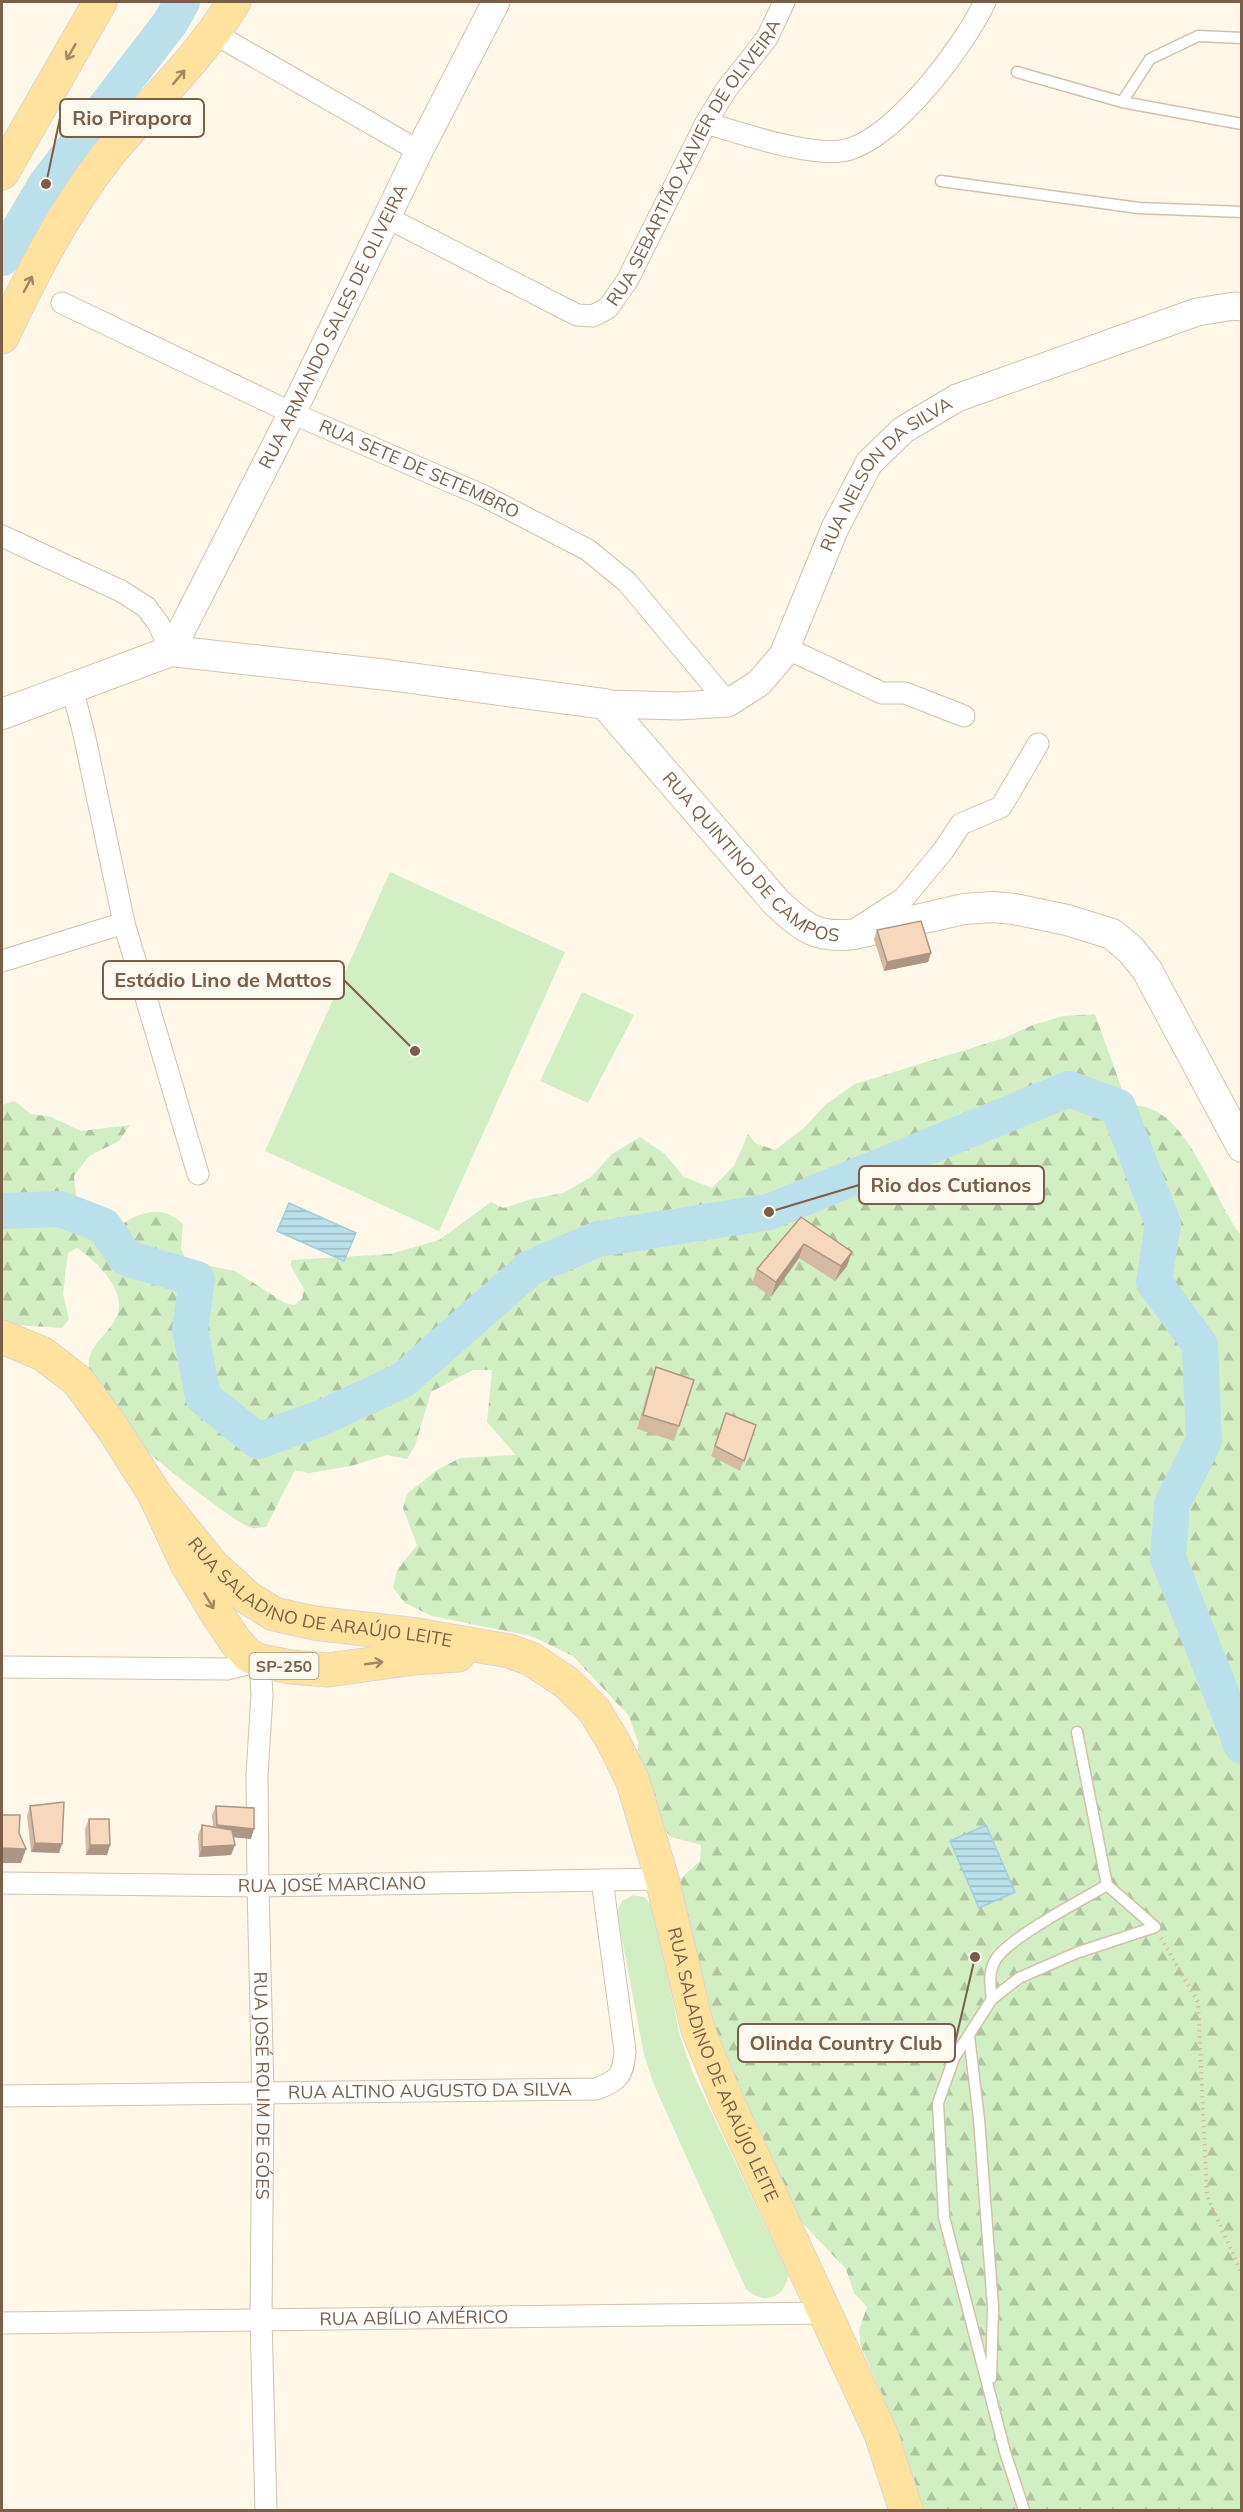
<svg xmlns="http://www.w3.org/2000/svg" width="1243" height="2512" viewBox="0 0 1243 2512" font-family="Mulish,sans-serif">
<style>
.grass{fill:#d2efc3}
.forest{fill:url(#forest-firs)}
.water{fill:url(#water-rules);stroke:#9ed0de;stroke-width:1.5}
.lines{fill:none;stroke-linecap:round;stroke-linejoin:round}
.river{stroke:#b9e0eb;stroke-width:36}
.service-casing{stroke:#d3c0ab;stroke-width:13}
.minor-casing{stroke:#d3c0ab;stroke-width:23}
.tertiary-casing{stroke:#d3c0ab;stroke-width:29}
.secondary-casing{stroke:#d9c2aa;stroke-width:32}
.primary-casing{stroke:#ddd5cf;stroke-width:35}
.path{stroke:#ddbb9e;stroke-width:4;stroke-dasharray:1.5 4.5;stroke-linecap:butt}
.service{stroke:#fff;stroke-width:10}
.minor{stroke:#fff;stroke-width:21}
.tertiary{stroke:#fff;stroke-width:27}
.secondary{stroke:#fff;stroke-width:30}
.primary{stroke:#ffe29e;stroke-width:33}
.wall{fill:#d4baa2}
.shaded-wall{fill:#ad9784}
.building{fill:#f7d8bc;stroke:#ad9784;stroke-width:1.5}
.oneway{stroke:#a38662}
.labels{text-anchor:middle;stroke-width:5;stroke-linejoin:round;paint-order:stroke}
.shield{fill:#fffaf0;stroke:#a38d7a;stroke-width:1.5}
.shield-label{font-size:16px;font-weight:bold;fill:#7c5e48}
.street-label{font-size:18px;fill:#7c5e48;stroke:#fffaf0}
.leader{fill:none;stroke:#7c5e48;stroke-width:2}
.callout-dot{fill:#7c5e48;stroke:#fffaf0;stroke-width:2}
.callout{fill:#fffaf0;stroke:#7c5e48;stroke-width:2}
.callout-label{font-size:20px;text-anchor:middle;font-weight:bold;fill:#7c5e48}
</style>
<defs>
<pattern id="forest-firs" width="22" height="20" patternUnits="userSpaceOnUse" patternTransform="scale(1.5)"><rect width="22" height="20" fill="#d2efc3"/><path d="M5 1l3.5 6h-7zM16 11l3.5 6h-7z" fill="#afc5a0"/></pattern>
<pattern id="water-rules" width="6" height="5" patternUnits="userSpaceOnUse" patternTransform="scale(1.5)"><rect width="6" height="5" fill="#b9e0eb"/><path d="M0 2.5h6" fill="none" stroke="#9bb9c0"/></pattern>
</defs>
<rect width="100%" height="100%" fill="#fff7e8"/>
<path class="grass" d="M390,872l175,80 -126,279 -174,-80z
M582,992l52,23 -46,88 -48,-22z
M633,1895l11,2 9,9 27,130 13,37 95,201c-2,24 -25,32 -42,15l-92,-204 -10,-30 -27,-143 5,-11z"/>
<path class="forest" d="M1095,1014l33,92c57,-8 84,93 113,129v1275h-324l-32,-109 -24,-54 -2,-17 8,-23 -13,-14 -8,-24 -56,-59 -48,-62 -63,-268 21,-19 1,-16 -30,-8 -13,-14 -17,-32 -3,-49 -9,-26 -56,-60 -42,-20 -99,-20 -27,-13 -12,-15 4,-18 20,-25 -14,-37 4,-14 30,-24 23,-12 56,-3 -29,-33 5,-52h-19l-42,22 -16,54 -8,13 -20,-4 -36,11 -42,7 -14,-3 -29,57c-4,0 -10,2 -14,1 -14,-3 -94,-66 -106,-78 -14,-16 -54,-62 -57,-82 -3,-21 18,-32 27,-50 13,-26 -19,-56 -39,-70l-9,5 -5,41 6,25 -7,9 -47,-3 -13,-5v-215l12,-4 17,13 20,3 30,14 49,-6 -11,16 -30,15 -15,20c3,30 4,44 36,56 23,-16 48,-32 73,-8l-2,24 5,13 49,10 50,32 9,2 8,-6 2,-10 -14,-24 2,-5 98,-6 49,-14 52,-38 12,6 29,-9 31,-6 28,-16 21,-23 28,-17 25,17 19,23 28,11 22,-22 14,-32 7,9 20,7 29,-22 21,-23 30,-21 149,-46 29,-13 30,-9z"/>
<path class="water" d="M289,1203l67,30 -12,28 -67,-30z
M986,1825l29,67 -36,16 -29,-67z"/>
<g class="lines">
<path class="river" d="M2,258l44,-74 124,-161 12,-21
M2,1211l58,-2 44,17 22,32 71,21 -7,50 13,68 55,44 63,-23 82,-38 127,-112 68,-29 171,-27 300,-123 49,18 45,117 -9,58 46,63 4,96 -32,63 -4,54 74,188"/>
<defs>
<path id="service" d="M1017,72l105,30 28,-43 48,-23 44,2
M1122,102l120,22
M941,181l198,27 103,4
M1077,1732l30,153 48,42
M992,1999c-2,-14 -4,-27 4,-40 14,-22 86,-59 111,-74
M969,2036l10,83 14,188 -2,71
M1024,2510l-19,-58 -61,-235 -6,-114 16,-45 38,-59 27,-21 57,-25 79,-26"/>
<g id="minor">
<path d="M215,34l204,117"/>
<path d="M706,123c34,10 112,37 144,26 49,-16 114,-103 135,-147"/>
<path id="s1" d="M386,217l191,98 16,1 15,-8 19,-27 79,-158 20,-33 41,-52 17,-36"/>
<path id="s2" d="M62,303l230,110 192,83 104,54 39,32 101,121"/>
<path d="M2,536l119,55 25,16 12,16 13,28"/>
<path d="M786,648l96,45h23l59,23"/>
<path d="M72,688l12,46 40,189 74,251"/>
<path d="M859,927l45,-29 39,-47 18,-27 40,-17 37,-63"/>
<path d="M2,961l122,-38"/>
<path id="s3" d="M2,1667l225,2 33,-8 2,34 -5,80 1,111 5,208 -2,227 5,189"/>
<path id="s4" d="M2,1883l256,3 404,-7"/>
<path id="s5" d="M2,2096l594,-7c23,-9 27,-13 29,-38l-23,-171"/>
<path id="s6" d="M2,2323l825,-10"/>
</g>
<g id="tertiary">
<path id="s7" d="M171,651l121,-238 127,-262 77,-149"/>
<path id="s8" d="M605,704l73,2 50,-3 31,-20 24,-28 52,-127 34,-65 34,-33 54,-32 240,-86 37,-6 8,1"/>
</g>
<g id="secondary">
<path id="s9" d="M2,714l169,-63 217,24 217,29 172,199c27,25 40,36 78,31l109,-25 29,-2 21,2 53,11 45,14 19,16 16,20 95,177"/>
</g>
<g id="primary">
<path d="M2,173l98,-171"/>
<path d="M2,337c30,-63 62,-126 105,-181 43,-53 91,-95 127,-154"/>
<path d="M2,1337l41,17 35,27 34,46 42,66 33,71 32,53 17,25 13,14 11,5 31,6 37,3 86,-12 44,-3"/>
<path id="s10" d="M154,1493l59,73 35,32 26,16 40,9 103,12 92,16 22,8 36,24 27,27 20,33 19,39 29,97 36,151 29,71 154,333 25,76"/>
</g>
</defs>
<use href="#service" class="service-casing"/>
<use href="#minor" class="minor-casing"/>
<use href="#tertiary" class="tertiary-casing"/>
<use href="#secondary" class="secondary-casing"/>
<use href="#primary" class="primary-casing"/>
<path class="path" d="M1161,1938l37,64 9,194 35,78"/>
<use href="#service" class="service"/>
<use href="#minor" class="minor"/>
<use href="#tertiary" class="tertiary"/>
<use href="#secondary" class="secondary"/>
<use href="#primary" class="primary"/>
</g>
<path class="wall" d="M877,930l54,23 -3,9 -44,9 -10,-32z
M801,1217l46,49 -12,15 -36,-23 -28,39 -19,-14 5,-14z
M656,1367l23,59 -5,15 -37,-12 14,-48z
M726,1413l30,12 -16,46 -29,-15z
M30,1806l32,38 -3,9 -28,-1 -4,-36z
M216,1806l35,33 -18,-2 2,8 -4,10 -32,2 -1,-22 4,-10 11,2 -1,-12z
M89,1819l21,26 -3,10h-21l-1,-26z"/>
<path class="shaded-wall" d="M931,953l-3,9 -44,9 3,-9z
M804,1244l-5,14 -28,39 5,-15z
M852,1252l-5,14 -12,15 6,-15z
M217,1825l37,4 -3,10 -38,-4z
M35,1843l27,1 -3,9 -28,-1z
M90,1845h20l-3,10h-21z
M235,1845l-4,10 -32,2 3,-10z
M2,1848l24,1 -5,14h-19z"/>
<path class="building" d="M921,921l10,32 -44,9 -10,-32z
M801,1217l51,35 -11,14 -37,-22 -28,38 -19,-13z
M656,1367l38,13 -15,46 -36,-11z
M726,1413l30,12 -12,36 -29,-15z
M64,1802l-2,42 -27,-1 -5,-37z
M216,1806l38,2v21l-37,-4z
M2,1815h18l-1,18 7,16 -24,-1z
M89,1819h20l1,26h-20z
M202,1825l30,5 3,15 -33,2z"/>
<defs><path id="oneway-shaft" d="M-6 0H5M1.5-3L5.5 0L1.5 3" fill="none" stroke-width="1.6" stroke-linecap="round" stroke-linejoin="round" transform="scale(1.5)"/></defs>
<g class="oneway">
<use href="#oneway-shaft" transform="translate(71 52) rotate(120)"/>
<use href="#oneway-shaft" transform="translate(179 77) rotate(-50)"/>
<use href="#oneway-shaft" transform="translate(28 284) rotate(-62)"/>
<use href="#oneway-shaft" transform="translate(209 1601) rotate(59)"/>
<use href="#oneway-shaft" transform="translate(374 1663) rotate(-8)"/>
</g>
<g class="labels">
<rect class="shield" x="249.5" y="1653" width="69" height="26" rx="4.5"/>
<g class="shield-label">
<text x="284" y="1672">SP-250</text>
</g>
<g class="street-label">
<text dy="6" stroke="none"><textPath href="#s1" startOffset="417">RUA SEBARTIÃO XAVIER DE OLIVEIRA</textPath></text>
<text dy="6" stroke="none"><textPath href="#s7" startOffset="363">RUA ARMANDO SALES DE OLIVEIRA</textPath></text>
<text dy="6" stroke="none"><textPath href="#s2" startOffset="394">RUA SETE DE SETEMBRO</textPath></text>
<text dy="6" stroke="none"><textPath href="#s8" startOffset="410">RUA NELSON DA SILVA</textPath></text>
<text dy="6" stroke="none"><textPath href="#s9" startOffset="832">RUA QUINTINO DE CAMPOS</textPath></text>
<text dy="6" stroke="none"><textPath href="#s10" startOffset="206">RUA SALADINO DE ARAÚJO LEITE</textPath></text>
<text dy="6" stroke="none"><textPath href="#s4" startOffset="330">RUA JOSÉ MARCIANO</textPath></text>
<text dy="6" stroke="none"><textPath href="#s10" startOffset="894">RUA SALADINO DE ARAÚJO LEITE</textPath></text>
<text dy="6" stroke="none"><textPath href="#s3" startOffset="684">RUA JOSÉ ROLIM DE GÓES</textPath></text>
<text dy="6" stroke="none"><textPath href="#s5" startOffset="428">RUA ALTINO AUGUSTO DA SILVA</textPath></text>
<text dy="6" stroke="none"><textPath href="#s6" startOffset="412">RUA ABÍLIO AMÉRICO</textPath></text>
</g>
</g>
<path class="leader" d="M46 184L60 118M415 1051L344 980M769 1212L859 1185M975 1957L955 2043"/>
<g class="callout-dot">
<circle cx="46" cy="184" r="6"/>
<circle cx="415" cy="1051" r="6"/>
<circle cx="769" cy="1212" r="6"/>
<circle cx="975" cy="1957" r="6"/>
</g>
<g class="callout">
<rect x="60" y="99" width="144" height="38" rx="6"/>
<rect x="103" y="961" width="241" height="38" rx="6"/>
<rect x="859" y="1166" width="185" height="38" rx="6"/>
<rect x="738" y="2024" width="217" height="38" rx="6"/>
</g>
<g class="callout-label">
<text x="132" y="125">Rio Pirapora</text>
<text x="223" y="987">Estádio Lino de Mattos</text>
<text x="951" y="1192">Rio dos Cutianos</text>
<text x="846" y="2050">Olinda Country Club</text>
</g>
<rect width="1243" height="2512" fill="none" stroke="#7c5e48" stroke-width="6"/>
</svg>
